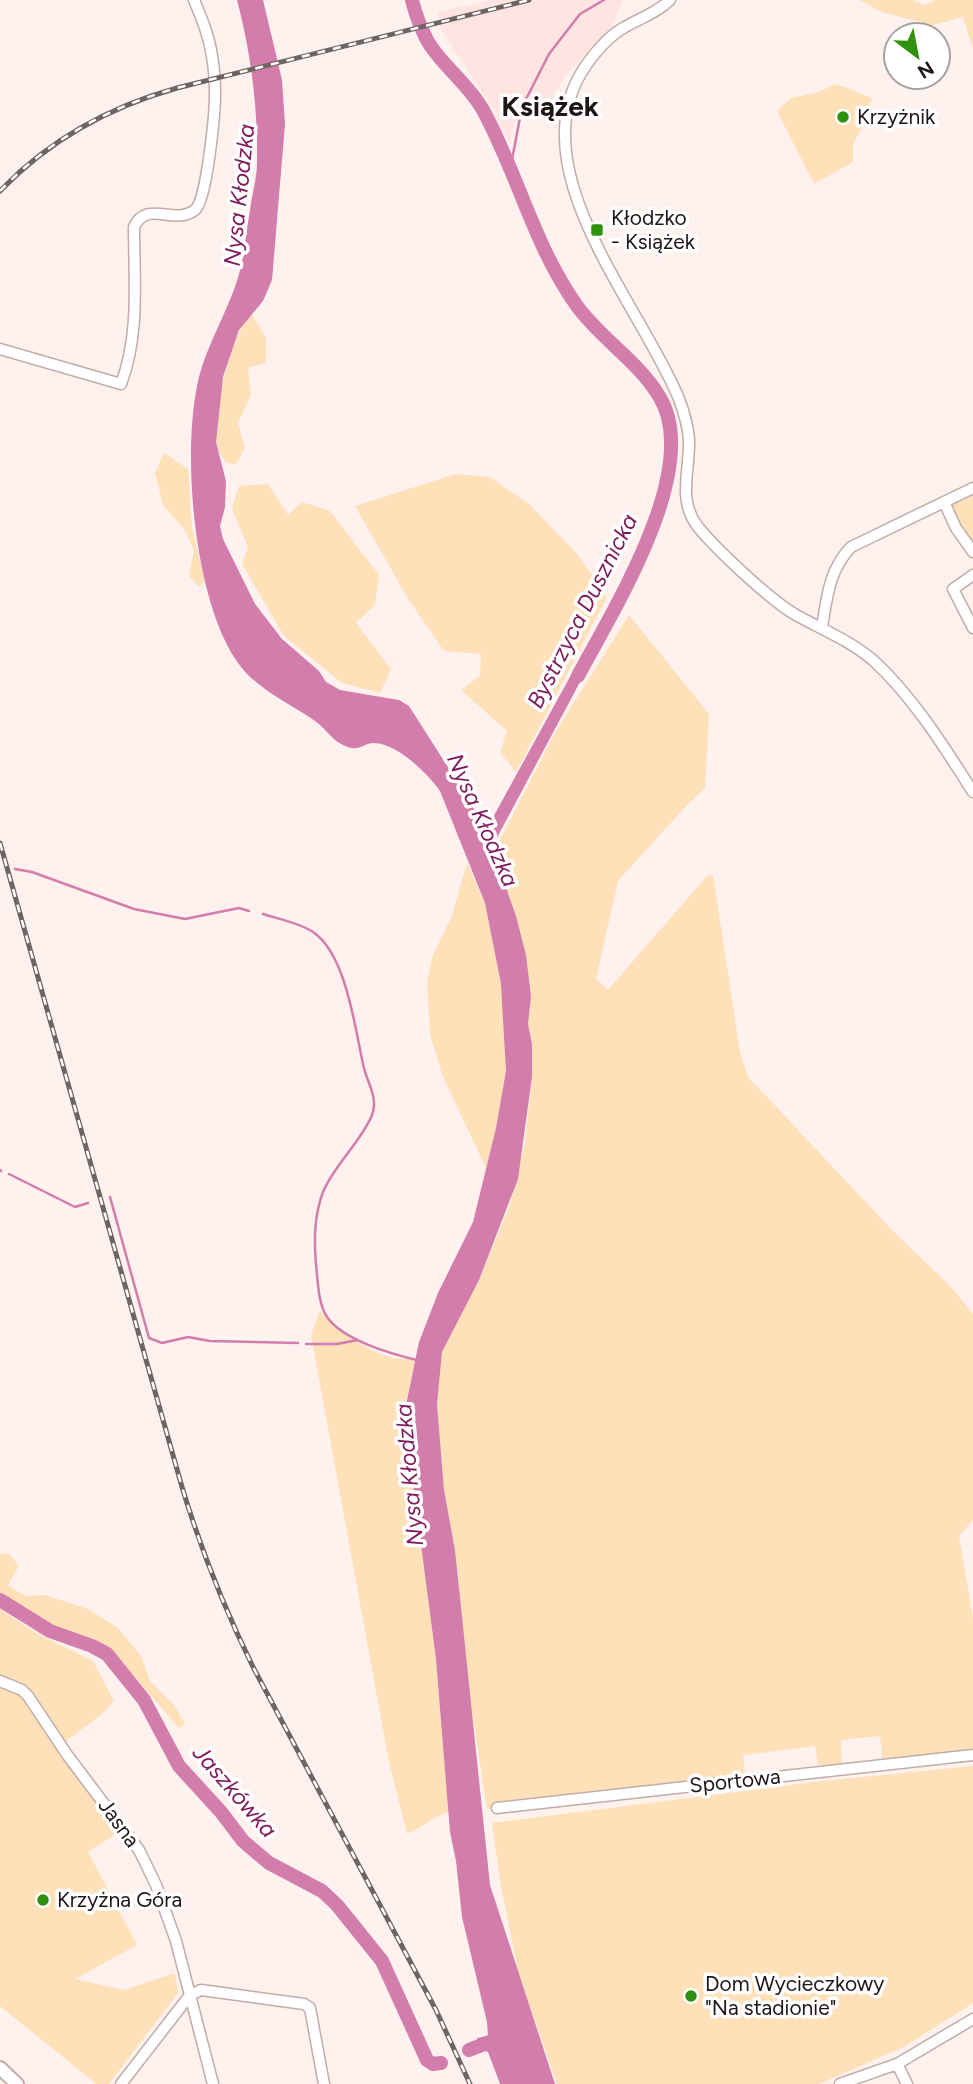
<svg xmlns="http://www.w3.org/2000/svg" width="973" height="2084" viewBox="0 0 973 2084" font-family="Figtree,sans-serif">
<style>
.built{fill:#fee5e1}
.green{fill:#fee0b9}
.water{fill:#d27dab}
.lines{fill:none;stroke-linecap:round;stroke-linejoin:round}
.stream{stroke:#d27dab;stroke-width:2.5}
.river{stroke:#d27dab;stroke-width:14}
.minor-casing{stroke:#c1aca8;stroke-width:13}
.major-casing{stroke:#c1aca8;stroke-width:16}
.minor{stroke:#fff;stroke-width:10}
.major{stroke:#fff;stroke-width:12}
.rail-casing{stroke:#6e6462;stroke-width:5}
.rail{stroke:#fff;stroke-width:2.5;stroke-dasharray:8;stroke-linecap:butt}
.poi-dot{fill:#2f910d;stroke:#fff;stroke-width:2.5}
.labels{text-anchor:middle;stroke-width:7;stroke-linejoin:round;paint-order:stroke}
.poi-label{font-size:21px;fill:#1e1615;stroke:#fff;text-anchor:start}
.street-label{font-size:21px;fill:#1e1615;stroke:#fff}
.water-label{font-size:23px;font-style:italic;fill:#801c5b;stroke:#fff}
.district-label{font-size:28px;font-weight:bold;fill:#1e1615;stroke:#fff}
</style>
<rect width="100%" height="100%" fill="#fef1ee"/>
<path class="built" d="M490,0h133l-11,26 -47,50 -18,32h-13l-19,13 -6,22 -15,-33 -54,-82 -2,-16z"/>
<path class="green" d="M860,0h53l12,5 10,-5h38v49l-10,-32 -30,8 -52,-13z
M837,84l35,14 -10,30 -9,16v18l-39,22 -37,-73 14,-13 25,-5z
M251,314l15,23v26l-18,5 3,27 -13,28 7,25 -9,17 -11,-3c-3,-6 -8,-14 -9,-21 -4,-27 16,-107 35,-127z
M164,453l24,16 4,59 13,53 -6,6 -10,-11 5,-26 -10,-21 -21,-24 -8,-32z
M456,474l34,3 40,28 48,50 29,42 -91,175 -16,-20 7,-21 -46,-41 19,-14 1,-22 -37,-3 -34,-49 -55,-96z
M268,484l20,31 14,-13 28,9 49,64 -4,30 -19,18 35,46 -11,24 -38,-10 -58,-47 -42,-72 6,-17 -16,-38 7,-23z
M973,496v49l-24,-39z
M629,615l80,99 -4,74 -19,18 -68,75 -22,98 12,11 99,-114 6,-1 27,177 8,25 145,154 58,56 22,27v206l-14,16 14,82v133l-90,12 -3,-27 -39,4 1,26 -24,-1 -3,-19 -72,9 2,19 -258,35 -20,-132 -12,-127 -11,-60 -7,-86 5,-52 37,-72 31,-75 15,-62 7,-66v-33l-4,-20 3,-27 -15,-81 -22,-65 62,-120z
M467,863l18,40 16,81 3,30 2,57 -10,57 -10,40 -43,-91 -13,-42 -3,-53 6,-27 19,-39z
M320,1310c13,21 48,41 73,48 6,1 15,1 22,1l-11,56 32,244 13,153c-16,4 -27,16 -42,22l-18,-72 -78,-427z
M8,1553l11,13 -11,19 17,11 20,-1 43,14 30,19 23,28 9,25 24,24 11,19 -6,4 -58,-67 -17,-15 -52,-22 -33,-18 -19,-13v-39z
M0,1609l36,24 57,28 21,40 -12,13 -44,33 63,84 -33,21 49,93 -62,34 49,11 51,-17 3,20 -69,91h-13l-96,-78z
M973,1766v237l-69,44 -85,37h-262l-39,-113 -18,-90 -8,-58 330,-42z"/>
<path class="water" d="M237,0h26l19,80 3,44 -13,156 -9,21 -24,29 -16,47 -7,65 10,39 -1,26 -5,19 3,13 32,65 27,35 37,32 7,11 14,8 59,10 10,6 63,99 13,27 98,-179 5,14 -96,180 24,69 10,39 5,42 -3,27 4,20v33l-14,102 -39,101 -37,72 -5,52 7,86 11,60 35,335 65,199h-55l-12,-32 -8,-3 -3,-11 11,-2 -1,-14 -25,-105 -6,-56 -6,-29 -14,-173 -32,-244 15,-73 19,-49 35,-71 23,-94 10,-57 -5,-87 -16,-81 -45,-112c-12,-17 -44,-49 -67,-48 -12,1 -14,10 -30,2 -11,-5 -18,-17 -28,-24 -27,-19 -60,-32 -79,-61 -41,-61 -53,-196 -40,-268 7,-46 37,-85 46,-130 3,-17 5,-35 8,-52 2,-16 7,-32 7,-47 1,-55 -6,-110 -20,-163z"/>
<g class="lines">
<path class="stream" d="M510,170l12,-63 27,-53 31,-40 24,-14
M15,869l17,3 102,37 51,10 54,-11 10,3
M263,914c15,5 37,9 50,18 33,22 42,96 50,132 3,17 16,33 9,51 -11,27 -38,50 -49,77 -9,24 -9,48 -7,73 2,17 2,38 11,52 16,23 64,37 90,43
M0,1170l1,1
M9,1174l66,33 13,-4
M110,1197l39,141 13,5 26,-6 22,4 88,2
M306,1344h31l21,-4"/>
<path class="river" d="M412,0c3,13 9,28 15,40 13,24 41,43 56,70 35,64 51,136 94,196 24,33 61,55 82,90 45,72 -47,215 -81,280
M0,1600l50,31 42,15 15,8 37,46 35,66 42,46 22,29 26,22 53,28 15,14 45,56 45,99 6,4 8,-1
M469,2050l28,-11"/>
<defs>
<path id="minor" d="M670,0c-13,13 -30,18 -45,27 -15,8 -28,23 -38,37 -73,101 54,241 92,335 5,13 9,27 10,41 1,31 -12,60 9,87 20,24 72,73 98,88 27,15 55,26 78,46 39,36 71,87 99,131
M0,349l121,35c19,-50 13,-105 13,-157 13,-28 40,-1 61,-17 12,-10 20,-98 20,-116 0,-12 -1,-26 -3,-38 -3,-20 -10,-37 -18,-56
M944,502l12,26 17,24
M973,575l-20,14 20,39
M822,627c5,-30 7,-57 29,-80l122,-59
M0,1681l22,9 6,6 40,60 71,94 17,35 20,56 37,143
M497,1808l476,-53
M897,2064l10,20
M121,2084l69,-89 11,-5 103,14 6,4 14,76
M840,2084l57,-20 76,-45"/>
<path id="major" d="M0,2068l17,16"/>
</defs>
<use href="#minor" class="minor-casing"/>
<use href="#major" class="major-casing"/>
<use href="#minor" class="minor"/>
<use href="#major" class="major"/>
<defs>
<path id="rail" d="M0,191c49,-51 109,-84 177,-103l352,-88
M0,843l182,644c19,63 43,123 72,182l182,341 34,74"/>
</defs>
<use href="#rail" class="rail-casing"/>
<use href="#rail" class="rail"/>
</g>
<g class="poi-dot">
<circle cx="843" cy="117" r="7"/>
<rect x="590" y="223" width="14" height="14" rx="3.5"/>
<circle cx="43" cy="1900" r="7"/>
<circle cx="691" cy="1996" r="7"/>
</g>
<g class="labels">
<g class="poi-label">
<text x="857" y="124">Krzyżnik</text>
<text x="611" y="225">Kłodzko<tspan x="611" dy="24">- Książek</tspan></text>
<text x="57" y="1907">Krzyżna Góra</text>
<text x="705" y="1991">Dom Wycieczkowy<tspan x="705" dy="24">"Na stadionie"</tspan></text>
</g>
<g class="street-label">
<text transform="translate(735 1781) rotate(-6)" y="7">Sportowa</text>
<text transform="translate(119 1823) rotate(54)" y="7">Jasna</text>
</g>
<g class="water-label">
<text transform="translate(239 195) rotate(-84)" y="8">Nysa Kłodzka</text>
<text transform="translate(582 611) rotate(-63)" y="8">Bystrzyca Dusznicka</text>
<text transform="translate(483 820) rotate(66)" y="8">Nysa Kłodzka</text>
<text transform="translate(409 1475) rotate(-95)" y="8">Nysa Kłodzka</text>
<text transform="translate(235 1791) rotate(49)" y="8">Jaszkówka</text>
</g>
<g class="district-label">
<text x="550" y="116">Książek</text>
</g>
</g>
<g transform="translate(917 56) rotate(148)"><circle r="33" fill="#ffffff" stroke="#a5a2a1" stroke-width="2"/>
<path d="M0-5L12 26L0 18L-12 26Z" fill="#2f910d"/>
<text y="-10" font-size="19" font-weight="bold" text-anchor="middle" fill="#1e1615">N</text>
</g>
</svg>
